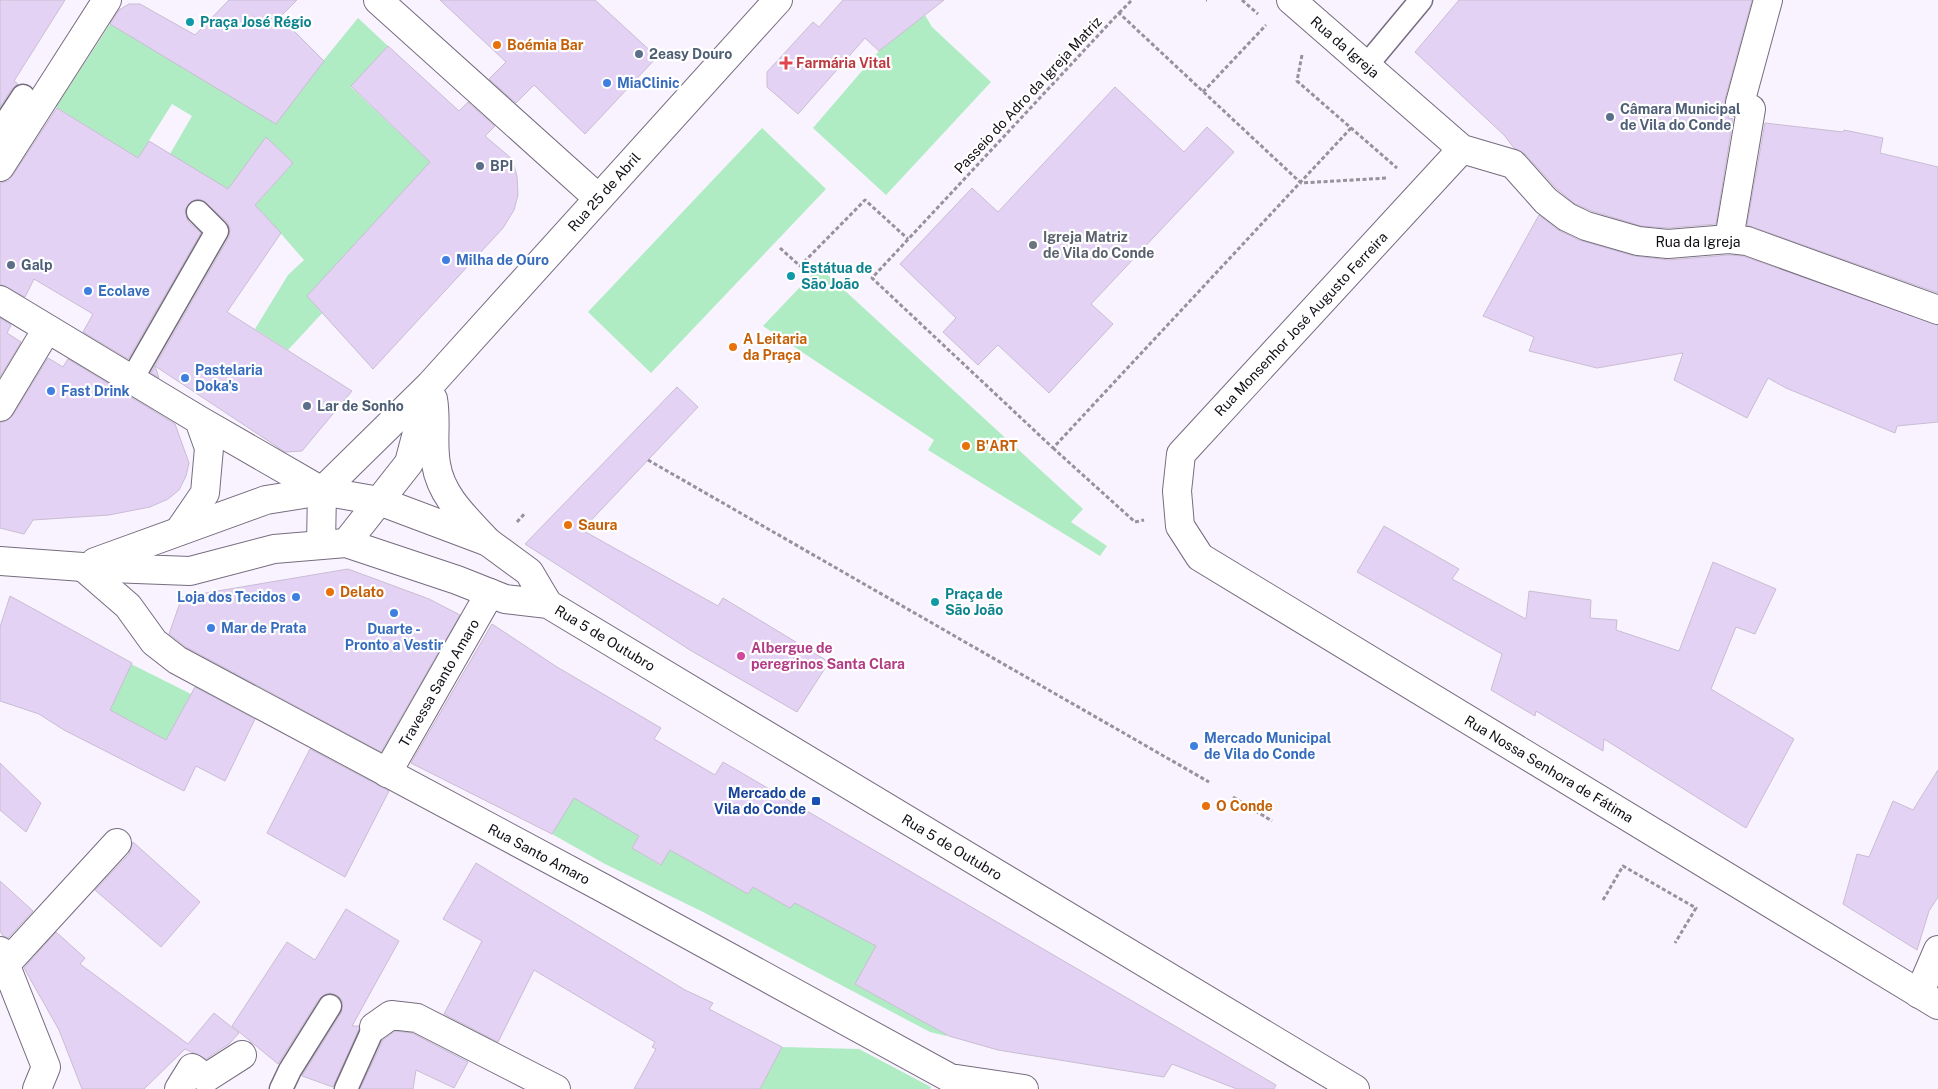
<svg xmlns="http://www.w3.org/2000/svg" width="1938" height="1089" viewBox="0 0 1938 1089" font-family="'Public Sans',sans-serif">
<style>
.green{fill:#afecc3;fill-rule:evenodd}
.building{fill:#e4d2f4;stroke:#c8bdd2}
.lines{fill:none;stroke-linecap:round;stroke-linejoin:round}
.service-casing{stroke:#766c7f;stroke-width:25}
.pedestrian-casing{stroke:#766c7f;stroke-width:30}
.minor-casing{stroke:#766c7f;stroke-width:30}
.tertiary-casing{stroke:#766c7f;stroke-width:30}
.primary-casing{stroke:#766c7f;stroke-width:30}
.path{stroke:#97919c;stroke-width:3;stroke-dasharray:4 2.5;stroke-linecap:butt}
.service{stroke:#fff;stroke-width:22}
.pedestrian{stroke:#fff;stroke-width:28}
.minor{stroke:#fff;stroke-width:28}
.tertiary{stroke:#fff;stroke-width:28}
.primary{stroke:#fff;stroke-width:28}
.culture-dot{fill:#0f9aa8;stroke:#fff;stroke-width:2}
.food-dot{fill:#e8710a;stroke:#fff;stroke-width:2}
.service-dot{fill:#5c6f8a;stroke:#fff;stroke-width:2}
.health-dot{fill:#e0444e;stroke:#fff;stroke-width:2}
.shop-dot{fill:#3f7fe0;stroke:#fff;stroke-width:2}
.worship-dot{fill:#6b7280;stroke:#fff;stroke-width:2}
.hotel-dot{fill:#d1479c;stroke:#fff;stroke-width:2}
.transit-dot{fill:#1a4fb4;stroke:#fff;stroke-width:2}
.labels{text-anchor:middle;stroke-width:4.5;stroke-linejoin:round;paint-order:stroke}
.culture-label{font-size:14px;font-weight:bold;fill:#0d838f;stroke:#fff;text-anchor:start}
.food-label{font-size:14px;font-weight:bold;fill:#c56008;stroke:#fff;text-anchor:start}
.street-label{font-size:14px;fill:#120e15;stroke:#fff}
.service-label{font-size:14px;font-weight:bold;fill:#4e5e75;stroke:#fff;text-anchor:start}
.health-label{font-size:14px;font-weight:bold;fill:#be3a42;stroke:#fff;text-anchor:start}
.shop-label{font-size:14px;font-weight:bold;fill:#366cbe;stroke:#fff;text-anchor:start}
.worship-label{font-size:14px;font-weight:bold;fill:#5b616d;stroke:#fff;text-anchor:start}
.hotel-label{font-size:14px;font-weight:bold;fill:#b23c85;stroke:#fff;text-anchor:start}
.transit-label{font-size:14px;font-weight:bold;fill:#164399;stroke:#fff;text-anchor:end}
</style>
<rect width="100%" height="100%" fill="#f9f2ff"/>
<path class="green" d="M925,15l7,12 59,55 -105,113 -73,-67 66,-77z
M358,18l30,28 -37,41 80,76 -97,104 16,16 -62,67 -33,-21 33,-54 16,-15 -42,-48 -17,16 -75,-74 22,-38 -20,-12 -34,54 -82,-51 54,-83 68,40 145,-3zM266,137l27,26 -32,36 -23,-23z
M762,128l64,61 -175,184 -63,-61z
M819,267l264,242 -12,13 36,24 -7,10 -172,-106 6,-10 -171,-114z
M131,664l60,30 -25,46 -56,-30z
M556,744l51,73 32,19 -7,12 28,17 10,-15 78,44 5,-7 37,21 5,-5 83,40 -23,41 85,47 24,-41 8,5 -26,41 -16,-4 -227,-120 -98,-48 -53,-30 16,-27z
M782,1047l77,2 72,38 -1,2h-170z"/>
<path class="building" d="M0,0h65l-51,81 4,3 -6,5 -12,18z
M229,0h68l-17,17 44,44 -48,63 -166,-100 9,-14 10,-6h11l55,31z
M440,0h155l62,57 -72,77 -51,-49 -18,18 -27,-24 17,-17z
M843,0h101l-65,51 -14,-13 -67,76 -31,-27v-15l46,-50 6,5z
M1459,0h293l-27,99v7l4,8 -1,4 5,1 -17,105 -48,4 -27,-2 -49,-15 -17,-7 -18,-15 -32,-35 -11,-6 -10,-13 -89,-83z
M388,46l71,65 9,-9 27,24 -10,10 27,23 5,17 1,19 -4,15 -11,18 -130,141 -66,-73 123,-134 -79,-76z
M1115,87l69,65 23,-25 27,25 -143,152 22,20 -64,69 -51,-48 -20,20 -35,-33 13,-14 -56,-54 72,-76 26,24z
M57,108l81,50 11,-17 79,48 38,-52 27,26 -38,42 26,28 -54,79 125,79 -50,60 -17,1 -130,-86 4,12 -8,-5 78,-136 1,-8 -3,-7 -25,-22h-8l-9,9 3,12 13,12 -73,126 -45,-27 10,-18 -59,-35 -9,18 -25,-13v-101l8,-2 5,-6z
M1765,123l78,9 1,-2 39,8 -3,15 58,14v126l-191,-68z
M1539,215l19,15 21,10 55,16 35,4 60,-5 14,1 195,69v97l-41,4 -2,7 -109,-45 -18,-10 -21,40 -73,-38 9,-27 -86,15 -68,-17 5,-14 -51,-21z
M0,318l11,7 -4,8 14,9 -21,35z
M48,358l15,9 5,-8 107,65 14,39 -3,13 -7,14 -11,9 -18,8 -41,8 -76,5 -9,14 -24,-6v-105l8,-3 5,-5z
M677,387l21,20 -116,123 136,76 5,-8 106,64 -32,50 -107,-62 -165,-106z
M1384,526l75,43 -7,10 74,40 3,-28 62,9 -1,18 27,2 -1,10 63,21 34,-89 63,27 -21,45 -19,-7 -25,62 83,50 -48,89 -142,-89 -1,12 -67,-40 -1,5 -44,-26 11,-36 -145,-82z
M348,569l81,30 31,16 -79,137 -195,-105 -17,-13 13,-37z
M10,596l122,67 -22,47 56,30 29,-53 60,32 -30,62 -29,-15 -12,25 -120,-61 -25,-16 -39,-13v-74z
M492,624l65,43 104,61 -7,11 61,36 8,-13 553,323 -2,4h-37l-65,-25 -8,13 -166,-27 -49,-14 -94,-52 21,-38 -81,-43 -5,5 -37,-21 -5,7 -78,-44 -9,15 -29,-17 7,-12 -65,-38 -22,36 -141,-71z
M310,749l79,42 -44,86 -78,-44z
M0,763l41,40 -15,29 -26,-22z
M1938,770v127l-9,14 -12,39 -74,-46 14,-50 12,3 24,-56 20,9z
M133,842l67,60 -39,45 -66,-57 34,-36z
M476,863l209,127 28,13 -4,6 73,38 -22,42h-126l22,-40 -4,-2 3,-5 -121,-72 -36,72 -54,-28 38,-73 -39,-22z
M0,881l33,30 -25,27 -5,-2 -3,-5z
M346,909l53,32 -47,85h7v3l-26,58 -31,-11 39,-63 1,-13 -5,-5 -7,-2 -11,6 -41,65 -46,-38 55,-84 28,18z
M56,932l29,26 -5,6 108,80 26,-31 25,20 -10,11 -23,15 -21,-10 -41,40h-62l-23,-59 -35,-62z
M395,1031l17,2 56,29 -14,26 -38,-18 -3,19h-53l23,-49z"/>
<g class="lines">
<defs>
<path id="service" d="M1366,66l55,-66
M0,131l23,-35
M132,379l85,-148 -19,-19
M281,1089l9,-19 40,-64
M346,1089l28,-62"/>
<path id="pedestrian" d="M378,0l220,198
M0,167l107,-167
M1729,239l22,-130 -11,-6 28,-103
M0,407l47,-78
M387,773l103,-180
M0,951l46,116 -9,22
M6,964l111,-121
M1919,994l19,-44
M374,1027l17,-12 26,3 139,71
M179,1089l13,-21 14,10 36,-23"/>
<path id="minor" d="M1291,0l171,149 51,15 33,37 21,16 19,9 52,15 30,3 61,-5 18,2 191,69
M1462,149l-281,305 -4,37 3,35 20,31 738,448
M0,300l199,120 123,71
M179,531l26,-38 4,-45 -10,-28
M83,567l45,39 26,36 23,18 426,228 347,190 74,11"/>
<path id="tertiary" d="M433,399c4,22 -1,43 3,65 5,33 31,55 52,78
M346,543l63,-80 20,-76
M321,545l1,-54 108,-106 348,-385"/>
<path id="primary" d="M0,561l83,6 107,4 84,-22 72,-6 111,37 48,19 43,5 807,485
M95,562l171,-62 56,-9 57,10 109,41 41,30 19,32"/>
</defs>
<use href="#service" class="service-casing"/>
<use href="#pedestrian" class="pedestrian-casing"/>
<use href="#minor" class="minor-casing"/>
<use href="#tertiary" class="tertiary-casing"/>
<use href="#primary" class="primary-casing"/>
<path class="path" d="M1206,0h1
M1242,0l16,14
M1119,13l13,-13
M1302,55l-5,26 100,87
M1203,92l63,-67
M1351,128l-298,320 -181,-170 247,-265 182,170 86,-5
M780,248l20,18 65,-66 43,39
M1053,448l82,74 9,-2
M648,460l561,322
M517,522l8,-9
M1233,797l39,24
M1603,900l20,-34 73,42 -21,35"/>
<use href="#service" class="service"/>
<use href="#pedestrian" class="pedestrian"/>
<use href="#minor" class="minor"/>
<use href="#tertiary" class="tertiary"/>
<use href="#primary" class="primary"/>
</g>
<g class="culture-dot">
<circle cx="190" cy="22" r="5"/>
<circle cx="791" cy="276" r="5"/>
<circle cx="935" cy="602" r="5"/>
</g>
<g class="food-dot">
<circle cx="497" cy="45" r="5"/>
<circle cx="733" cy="347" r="5"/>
<circle cx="966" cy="446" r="5"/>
<circle cx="568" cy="525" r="5"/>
<circle cx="330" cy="592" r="5"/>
<circle cx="1206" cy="806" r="5"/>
</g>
<g class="service-dot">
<circle cx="639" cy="54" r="5"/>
<circle cx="1610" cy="117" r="5"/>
<circle cx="480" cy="166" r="5"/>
<circle cx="11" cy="265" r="5"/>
<circle cx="307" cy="406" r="5"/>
</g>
<path class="health-dot" d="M783.5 55.5h5v5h5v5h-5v5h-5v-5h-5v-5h5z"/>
<g class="shop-dot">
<circle cx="607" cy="83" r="5"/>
<circle cx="446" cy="260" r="5"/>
<circle cx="88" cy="291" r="5"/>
<circle cx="185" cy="378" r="5"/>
<circle cx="51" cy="391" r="5"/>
<circle cx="296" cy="597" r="5"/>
<circle cx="394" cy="613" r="5"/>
<circle cx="211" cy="628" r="5"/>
<circle cx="1194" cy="746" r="5"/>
</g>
<circle class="worship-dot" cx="1033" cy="245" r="5"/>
<circle class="hotel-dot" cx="741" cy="656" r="5"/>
<rect class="transit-dot" x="811" y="796" width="10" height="10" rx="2.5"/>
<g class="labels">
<g class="culture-label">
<text x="200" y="27">Praça José Régio</text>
<text x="801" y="273">Estátua de<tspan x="801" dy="16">São João</tspan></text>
<text x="945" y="599">Praça de<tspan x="945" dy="16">São João</tspan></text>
</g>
<g class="food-label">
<text x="507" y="50">Boémia Bar</text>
<text x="743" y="344">A Leitaria<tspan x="743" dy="16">da Praça</tspan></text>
<text x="976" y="451">B'ART</text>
<text x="578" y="530">Saura</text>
<text x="340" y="597">Delato</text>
<text x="1216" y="811">O Conde</text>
</g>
<g class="street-label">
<text transform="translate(1345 47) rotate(41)" y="5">Rua da Igreja</text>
<text transform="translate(1028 95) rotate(-47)" y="5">Passeio do Adro da Igreja Matriz</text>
<text transform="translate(604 192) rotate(-48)" y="5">Rua 25 de Abril</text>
<text x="1698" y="247">Rua da Igreja</text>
<text transform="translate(1301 324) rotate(-47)" y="5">Rua Monsenhor José Augusto Ferreira</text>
<text transform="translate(605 638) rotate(31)" y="5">Rua 5 de Outubro</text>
<text transform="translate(439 683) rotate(-60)" y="5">Travessa Santo Amaro</text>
<text transform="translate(1549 769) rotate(31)" y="5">Rua Nossa Senhora de Fátima</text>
<text transform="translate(952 847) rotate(31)" y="5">Rua 5 de Outubro</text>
<text transform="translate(539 854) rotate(28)" y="5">Rua Santo Amaro</text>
</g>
<g class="service-label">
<text x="649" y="59">2easy Douro</text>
<text x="1620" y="114">Câmara Municipal<tspan x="1620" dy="16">de Vila do Conde</tspan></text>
<text x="490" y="171">BPI</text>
<text x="21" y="270">Galp</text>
<text x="317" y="411">Lar de Sonho</text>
</g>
<g class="health-label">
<text x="796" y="68">Farmária Vital</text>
</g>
<g class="shop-label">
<text x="617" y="88">MiaClinic</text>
<text x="456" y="265">Milha de Ouro</text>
<text x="98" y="296">Ecolave</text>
<text x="195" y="375">Pastelaria<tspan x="195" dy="16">Doka's</tspan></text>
<text x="61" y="396">Fast Drink</text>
<text x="286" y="602" text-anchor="end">Loja dos Tecidos</text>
<text x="221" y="633">Mar de Prata</text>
<text x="394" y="634" text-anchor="middle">Duarte -<tspan x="394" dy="16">Pronto a Vestir</tspan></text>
<text x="1204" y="743">Mercado Municipal<tspan x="1204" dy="16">de Vila do Conde</tspan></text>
</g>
<g class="worship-label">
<text x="1043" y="242">Igreja Matriz<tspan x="1043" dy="16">de Vila do Conde</tspan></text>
</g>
<g class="hotel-label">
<text x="751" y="653">Albergue de<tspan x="751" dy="16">peregrinos Santa Clara</tspan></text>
</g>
<g class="transit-label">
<text x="806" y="798">Mercado de<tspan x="806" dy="16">Vila do Conde</tspan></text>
</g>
</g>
</svg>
